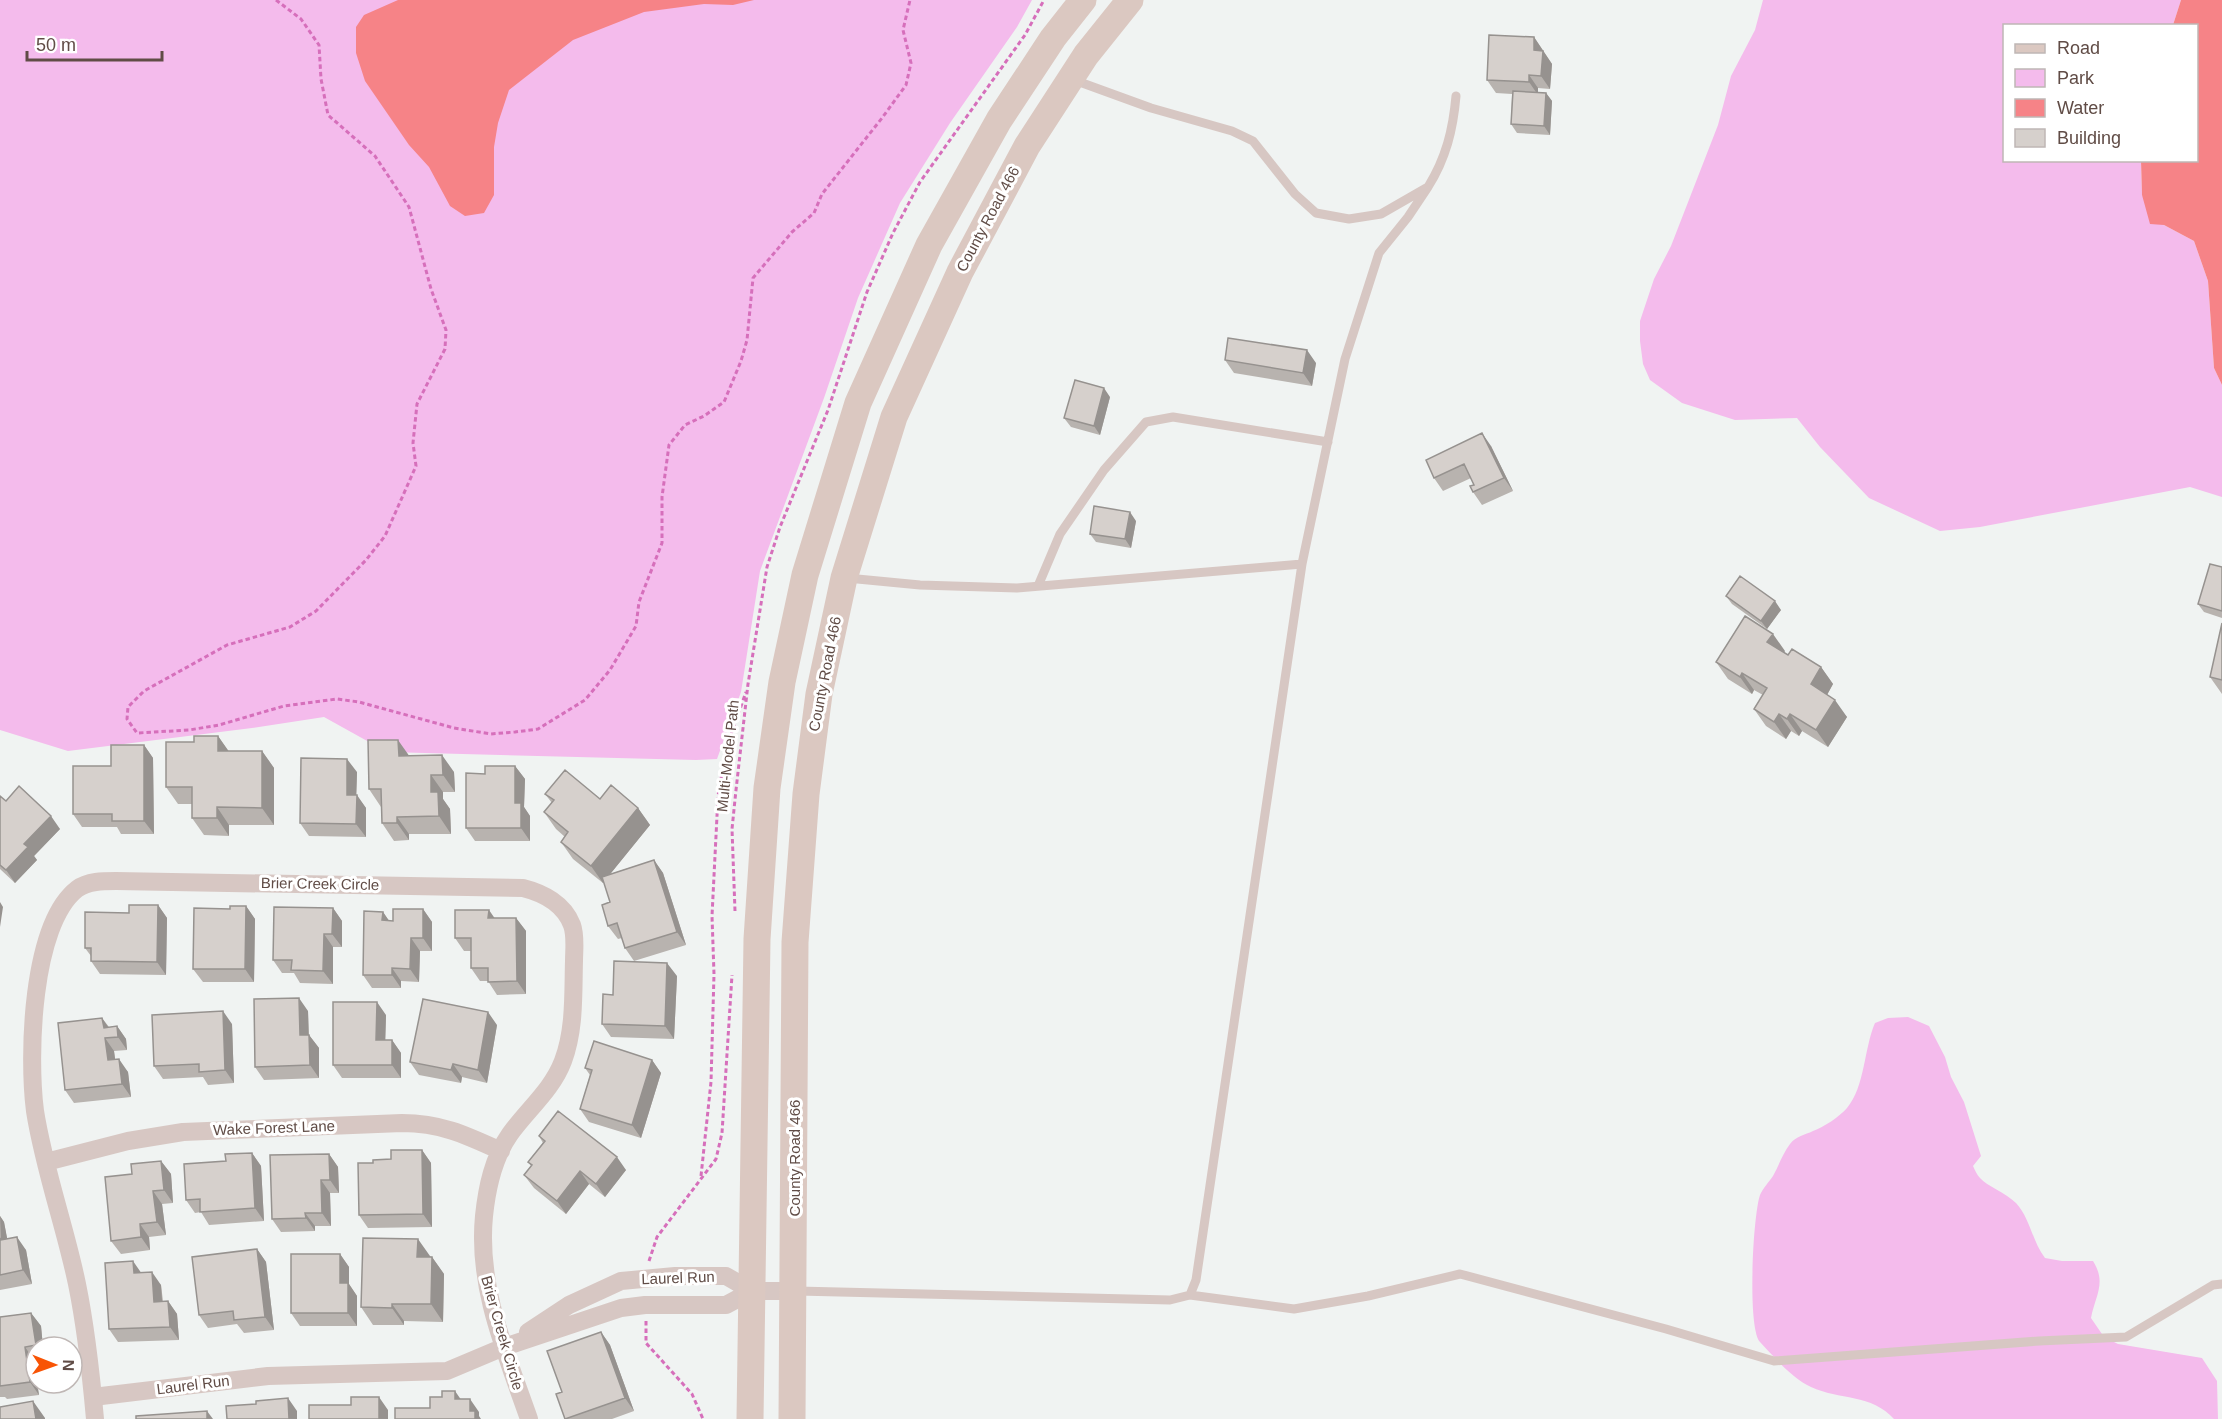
<svg xmlns="http://www.w3.org/2000/svg" width="2222" height="1419" viewBox="0 0 2222 1419" font-family="Helvetica,sans-serif">
<style>
.green{fill:#f4bbec}
.water{fill:#f68387}
.lines{fill:none;stroke-linecap:round;stroke-linejoin:round}
.path{stroke:#d66fbb;stroke-width:3;stroke-dasharray:4.5 3;stroke-linecap:butt}
.service{stroke:#d7c7c3;stroke-width:9}
.minor{stroke:#d7c7c3;stroke-width:18}
.secondary{stroke:#dbc8c1;stroke-width:27}
.wall{fill:#b8b3af}
.shaded-wall{fill:#96928f}
.building{fill:#d6d0cc;stroke:#96928f;stroke-width:1.5}
.labels{text-anchor:middle;stroke-width:6;stroke-linejoin:round;paint-order:stroke}
.street-label{font-size:15px;fill:#604c46;stroke:#fff}
</style>
<rect width="100%" height="100%" fill="#f0f3f2"/>
<path class="green" d="M0,0h1032l-15,27 -67,96 -50,80 -42,95 -34,100 -64,173 -19,121 -24,67 -21,1 -309,-8 -63,-35 -72,11 -184,23 -68,-21z
M1763,0h418l-8,25 -169,1v134l137,1 1,34 22,30 30,16 14,40 6,87 8,17v112l-32,-10 -210,40 -40,4 -71,-33 -49,-51 -23,-29 -62,2 -53,-17 -32,-23 -7,-16 -3,-23v-20l14,-42 17,-33 47,-121 13,-49 24,-46z
M1908,1017l21,9 16,31 6,20 13,25 17,54 -8,10c2,4 4,9 7,12 7,8 26,15 36,25 14,15 16,38 29,55l17,3h31c14,22 2,35 -2,57l13,19 14,7 84,14 15,23 1,38h-324c-22,-25 -55,-19 -83,-32 -19,-9 -36,-29 -51,-45 -13,-14 -7,-127 0,-147 3,-7 9,-13 13,-19 6,-11 10,-23 17,-32 6,-8 15,-9 23,-13 11,-4 26,-14 34,-23 18,-21 17,-60 28,-85l13,-5z"/>
<path class="water" d="M398,0h356l-21,5 -29,-1 -60,8 -71,28 -64,50 -11,33 -4,24v48l-10,18 -19,3 -15,-10 -21,-39 -20,-22 -44,-64 -9,-28v-26l8,-12z
M2181,0h41v385l-8,-17 -6,-87 -14,-40 -30,-16 -14,-1 -8,-29 -1,-34 55,-1v-134l-23,-1z"/>
<g class="lines">
<path class="path" d="M276,0l25,19 18,26 2,34 7,36 47,41 34,51 22,82 15,41 -1,19 -28,55 -4,39 3,23 -31,70 -19,24 -50,51 -26,16 -63,18 -83,46 -16,16 -1,12 10,14 52,-3 30,-5 65,-19 53,-7 22,3 95,26 37,6 24,-2 23,-3 47,-29 25,-30 26,-44 3,-24 23,-59v-46l7,-52 16,-20 19,-9 20,-14 17,-41 6,-21 6,-62 39,-46 22,-19 8,-19 60,-76 24,-33 5,-22 -8,-33 7,-30
M735,911l-3,-82 4,-39 12,-106 19,-117 13,-40 48,-117 39,-118 26,-59 27,-51 105,-147 19,-35
M701,1176l10,-94 3,-108 -2,-58 6,-120 8,-47 20,-57
M649,1261l8,-24 59,-78 6,-26 10,-158
M646,1321v22l46,51 11,25"/>
<path class="service" d="M1428,187c18,-29 25,-57 28,-91
M847,578l73,7 97,3 285,-24
M1038,586l22,-52 44,-64 42,-48 27,-5 155,25
M797,1291l373,9 20,-5 6,-15 106,-716 43,-205 34,-106 29,-36 20,-30 -47,27 -32,5 -33,-6 -21,-19 -42,-53 -21,-10 -81,-23 -77,-28
M1190,1295l104,14 74,-13 92,-22 206,55 108,32 265,-20 87,-4 87,-52 9,-1"/>
<path class="minor" d="M46,1162l82,-21 55,-9 219,-9c39,0 64,12 99,28
M528,1332l41,-27 52,-24 54,-5h51l26,15
M93,1397l175,-21 179,-5 57,-24 117,-39 24,-3h81l26,-14h42
M95,1419c-4,-45 -9,-91 -18,-135 -12,-58 -33,-115 -42,-173 -7,-54 -4,-186 42,-222 11,-8 26,-8 39,-8l407,7c20,5 41,16 49,37 4,11 2,25 2,36 -1,33 1,68 -11,100 -11,29 -35,48 -53,73 -17,24 -23,53 -26,82 -7,71 22,137 45,203"/>
<path class="secondary" d="M750,1419l7,-480 10,-151 15,-106 23,-107 53,-172 71,-158 70,-125 54,-82 30,-38
M792,1419l3,-477 11,-148 13,-100 25,-116 50,-161 66,-145 67,-126 59,-91 44,-55"/>
</g>
<path class="wall" d="M1534,37l18,27 -2,25 -12,-1v4l8,1 6,8 -2,34 -33,-2 -6,-9 1,-30 -16,-1 -9,-13z
M1225,360l91,3 -4,23 -78,-13z
M1110,397l-10,38 -29,-8 -7,-9z
M1491,446l22,45 -31,14 -9,-13 1,-7 -3,-7 -28,13 -9,-13z
M1136,521l-5,27 -35,-6 -6,-8z
M2222,567v51l-18,-6 -6,-8z
M1726,596l55,14 -14,19 -35,-25z
M2222,623v71l-12,-17z
M1785,651l-1,1 4,3 33,12 12,17 -6,11 20,22 -19,30 -26,-16 -3,5 -8,-5 -5,8 -20,-13 -12,-17 9,-14 -9,-5 -2,4 -24,-15 -12,-17z
M218,736l10,15h34l12,17v57h-45v11l-25,-1 -12,-17v-14h-14l-12,-17 28,-45z
M144,745l9,13 1,76h-33l-4,-7h-35l-9,-13 38,-48z
M409,755l45,17 1,20h-12v7l7,10 1,25h-42v6l-15,1 -12,-18 -1,-16 -12,-18z
M515,766l10,13 -1,28 6,9v25h-55l-9,-13 19,-54z
M357,772l-1,23 10,13v29l-57,-1 -9,-13z
M545,794l55,5 38,9 12,17 -40,49 44,-14 9,13 23,72 -52,16 -9,-13 -3,-10 -4,1 -10,-13 2,-24 -6,-20 -1,1 -30,-24 -12,-17 4,-5 -9,-8 -12,-17 8,-9z
M0,796l6,5 54,28 -26,27 3,4 -22,23 -15,-14z
M158,905l9,13 -1,57 -66,-1 -9,-13v-5l-6,-8 44,-35z
M246,906l9,13 -1,63h-51l-10,-13 37,-60z
M333,908l9,13v26h-9v37l-33,-1 -6,-10h-12l-9,-13z
M423,909l9,13v29h-12l-1,31 -18,-1v7h-29l-9,-13 20,-63 6,9h4z
M494,918h22l10,13v63l-29,1 -9,-14h-8l-9,-13v-17h-7l-9,-13z
M677,976l-3,63 -63,-2 -9,-13 11,-29z
M308,1011l1,24 10,13v30l-55,2 -9,-13z
M386,1015l-1,25h7l9,13v25h-59l-9,-13z
M102,1018l7,9 8,-1 9,13 1,11 -13,1 1,8 13,13 3,25 -57,6 -9,-13z
M232,1024l2,59 -26,2 -5,-8 -40,2 -9,-13z
M497,1025l-10,58 -25,-6 -1,6 -42,-8 -9,-13z
M652,1060l9,13 -20,65 -52,-16 -9,-13 10,-34 -5,-7z
M539,1136l87,34 -21,27 -16,-13 -23,30 -32,-26 -10,-13 7,-9 -3,-4 15,-19z
M422,1150l9,13 1,64 -64,1 -9,-13 32,-56z
M252,1153l9,13 3,55 -55,4 -8,-13 -6,1 -9,-13 40,-39z
M329,1154l9,13 1,26h-9l1,33h-16v5l-34,1 -9,-13z
M161,1161l10,13 2,29 -11,1 4,31 -17,2 1,13 -29,4 -10,-13 21,-67z
M0,1216l4,6 3,17 19,11 6,34 -32,6z
M257,1249l9,13 8,68 -30,3 -7,-9 -29,4 -9,-13z
M340,1254l9,13v17l8,12v30h-57l-9,-13z
M430,1256l2,1 12,17 -1,48 -39,-1v4h-31l-12,-18z
M141,1272l20,13 2,16h5l9,13 2,26 -61,2 -9,-13z
M31,1313l10,13 2,21h-7v13h-2l2,23h1l2,12 -32,4 -2,-2h-5v-80z
M601,1332l9,13 24,66 -22,8h-47l-3,-27z"/>
<path class="shaded-wall" d="M1534,37l18,27 -2,25 -9,-13 -7,-26z
M1529,75l9,13v7l-9,-13z
M1546,93l6,8 -2,34 -6,-9z
M1307,350l9,13 -4,23 -9,-13z
M1104,388l6,9 -10,38 -6,-9z
M1482,433l9,13 22,45 -9,-13z
M1130,512l6,9 -5,27 -6,-9z
M1775,601l6,9 -14,19 -6,-8z
M1773,634l12,17 -5,8 -13,-17z
M1821,667l12,17 -10,18 -12,-18z
M1742,673l12,17 -2,4 -12,-17z
M1835,700l12,17 -19,30 -12,-17z
M1779,714l12,17 -5,8 -12,-17z
M1790,714l12,17 -3,5 -12,-17z
M218,736l12,17 -12,-2z
M398,740l12,17 -11,-1z
M144,745l9,13 1,76 -10,-13z
M262,751l12,17v57l-12,-17z
M442,755l12,17 1,20 -12,-17z
M347,759l10,13 -1,36 -9,-13z
M515,766l10,13 -1,28 6,9v25l-9,-13 -6,-25z
M431,775l12,17v7l7,10 1,25 -12,-18 -8,-24z
M357,795l9,13v29l-10,-13z
M217,807l12,18v11l-12,-18z
M638,808l12,17 -47,58 -12,-17z
M51,816l9,13 -26,27 3,4 -22,23 -9,-13 18,-26z
M397,817l12,17v6l-12,-17z
M654,860l9,13 23,72 -9,-13z
M0,902l3,5 -3,20z
M158,905l9,13 -1,57 -9,-13z
M246,906l9,13 -1,63 -9,-13z
M333,908l9,13v26l-10,-13z
M423,909l9,13v29l-9,-13z
M489,910l9,13 -10,-5z
M383,912l9,13 -10,-5z
M516,918l10,13v63l-9,-13z
M324,934l9,13v37l-10,-13z
M411,938l9,13 -1,31 -9,-13z
M667,963l10,13 -3,63 -9,-13z
M392,968l9,13v7l-9,-13z
M299,998l9,13 1,37 -9,-13z
M377,1002l9,13 -1,38 -9,-13z
M223,1011l9,13 2,59 -9,-13z
M488,1012l9,13 -10,58 -9,-13z
M102,1018l9,13 -7,-3z
M117,1026l9,13 1,11 -9,-13z
M309,1035l10,13v30l-9,-13z
M105,1038l9,13 3,22 -9,-13z
M392,1040l9,13v25l-9,-13z
M119,1059l9,13 3,25 -9,-13z
M652,1060l9,13 -20,65 -9,-13z
M453,1064l9,13 -1,6 -10,-13z
M422,1150l9,13 1,64 -9,-13z
M252,1153l9,13 3,55 -9,-13z
M329,1154l9,13 1,26 -9,-13z
M617,1157l9,13 -21,27 -9,-13z
M161,1161l10,13 2,29 -9,-13z
M580,1171l9,13 -23,30 -9,-13z
M321,1180l9,13 1,33 -9,-13z
M153,1191l9,13 4,31 -9,-13z
M305,1213l10,13v5l-9,-13z
M0,1216l4,6 6,31 -9,-13z
M140,1224l9,13 1,13 -9,-13z
M17,1237l9,13 6,34 -9,-14z
M418,1239l12,17 -1,18 -12,-17z
M257,1249l9,13 8,68 -9,-13z
M340,1254l9,13v17l8,12v30l-9,-13 -8,-30z
M432,1257l12,17 -1,48 -12,-18z
M133,1261l9,13 -8,-1z
M152,1272l9,13 2,30 -9,-13z
M168,1301l9,13 2,26 -9,-13z
M392,1304l12,17v4l-12,-17z
M31,1313l10,13 2,21h-6l-1,-2z
M601,1332l9,13 24,66 -9,-13z
M25,1347l9,13 2,23h1l2,12 -9,-13z
M455,1391l9,13 -9,-5z
M379,1397l9,13v9h-9z
M288,1398l9,13v8h-8z
M470,1399l9,13v4l2,3h-6l-5,-8z
M33,1401l12,17v1h-9z
M207,1411l6,8h-6z"/>
<path class="building" d="M1489,35l45,2v13l9,1 -2,25 -12,-1v7l-42,-2z
M1513,91l33,2 -2,33 -33,-2z
M1228,338l79,12 -4,23 -78,-13z
M1075,380l29,8 -10,38 -30,-8z
M1482,433l22,45 -31,14 -3,-6 4,-1 -10,-21 -30,14 -8,-18z
M1094,506l36,6 -5,27 -35,-5z
M2210,564l12,3v44l-24,-7z
M1740,576l35,25 -14,20 -35,-25z
M1745,616l28,18 -6,8 21,13 4,-6 29,18 -10,17 24,16 -19,30 -26,-16 -3,5 -8,-5 -5,8 -20,-13 13,-21 -25,-15 -2,4 -24,-15z
M2222,623v57l-12,-3z
M194,736h24v15h44v57l-45,-1v11h-25v-31h-26v-45h28z
M368,740h30l1,16 43,-1 1,20h-12v17h7l1,24 -42,1v6h-15l-1,-34h-12z
M111,745h33v76h-32v-7h-39v-48h38z
M301,758l46,1v36h10l-1,29 -56,-1z
M485,766h30v37h6v25h-55v-55l19,1z
M565,770l35,29 11,-14 27,23 -47,58 -30,-24 7,-10 -24,-20 10,-12 -9,-6z
M19,786l32,30 -27,28 4,3 -22,23 -6,-5v-69l6,5z
M654,860l23,72 -52,16 -8,-25 -9,3 -6,-21 8,-3 -8,-25z
M129,905h29l-1,57 -66,-1v-13h-6v-36l44,1z
M230,906h16l-1,63h-52l1,-61 36,1z
M274,907l59,1 -1,26h-8l-1,37 -32,-1 1,-10h-19z
M393,909h30v29h-12l-1,31 -18,-1v7h-29l1,-64 19,1 -1,8 11,1z
M455,910h34l-1,8h28l1,63 -29,1v-14h-17v-30h-16z
M614,961l53,2 -2,63 -63,-2 1,-30 10,1z
M299,998l1,37h9l1,30 -55,2 -1,-68z
M423,999l65,13 -10,58 -25,-6 -2,6 -41,-8z
M333,1002h44l-1,38h16v25h-59z
M223,1011l2,59 -26,2v-8l-45,2 -2,-51z
M102,1018l2,10 13,-2 1,11 -13,1 3,22 11,-1 3,25 -57,6 -7,-67z
M594,1041l58,19 -20,65 -52,-16 12,-39 -7,-2z
M558,1111l59,46 -21,27 -16,-13 -23,30 -33,-26 8,-10 -4,-3 17,-21 -6,-5z
M391,1150h31l1,64 -64,1 -1,-52h15v-3l18,-1z
M252,1153l3,55 -55,4v-13l-14,1 -2,-36 42,-3 -1,-7z
M329,1154l1,26h-9l1,33h-17l1,5 -34,1 -2,-64z
M161,1161l3,29 -11,1 4,31 -17,2 1,13 -30,4 -6,-64 27,-3 -1,-10z
M17,1237l6,33 -23,5v-37l1,2z
M363,1238l55,1 -1,18h15l-1,47h-39v4l-31,-1z
M257,1249l8,68 -31,3 -1,-9 -34,4 -7,-58z
M291,1254h49v29h8v30h-57z
M133,1261l1,12 18,-1 2,30 14,-1 2,26 -61,2 -4,-66z
M31,1313l5,32 -11,2 5,35 -30,4v-69z
M601,1332l24,66 -60,21 -9,-25 6,-2 -15,-41z
M442,1391h13v8h15v12h5v8h-80v-11h35v-11h12z
M351,1397h28v22h-70v-14h42z
M288,1398l1,21h-62l-1,-13 30,-2v-3z
M33,1401l3,18h-36v-12z
M207,1411v8h-71v-3z"/>
<g class="labels">
<g class="street-label">
<text transform="translate(988 219) rotate(-62)" y="5">County Road 466</text>
<text transform="translate(825 674) rotate(-79)" y="5">County Road 466</text>
<text transform="translate(728 756) rotate(-84)" y="5">Multi-Model Path</text>
<text transform="translate(320 884) rotate(1)" y="5">Brier Creek Circle</text>
<text transform="translate(274 1128) rotate(-2)" y="5">Wake Forest Lane</text>
<text transform="translate(795 1158) rotate(-90)" y="5">County Road 466</text>
<text transform="translate(678 1278) rotate(-2)" y="5">Laurel Run</text>
<text transform="translate(502 1333) rotate(74)" y="5">Brier Creek Circle</text>
<text transform="translate(193 1385) rotate(-7)" y="5">Laurel Run</text>
</g>
</g>
<rect x="2003" y="24" width="195" height="138" fill="#ffffff" stroke="#bfb7b5" stroke-width="1.5"/>
<rect x="2015" y="44" width="30" height="9" fill="#dbc8c1" stroke="#bfb7b5" stroke-width="1.5"/>
<text x="2057" y="54" font-size="18" fill="#604c46">Road</text>
<rect x="2015" y="69" width="30" height="18" fill="#f4bbec" stroke="#bfb7b5" stroke-width="1.5"/>
<text x="2057" y="84" font-size="18" fill="#604c46">Park</text>
<rect x="2015" y="99" width="30" height="18" fill="#f68387" stroke="#bfb7b5" stroke-width="1.5"/>
<text x="2057" y="114" font-size="18" fill="#604c46">Water</text>
<rect x="2015" y="129" width="30" height="18" fill="#d6d0cc" stroke="#bfb7b5" stroke-width="1.5"/>
<text x="2057" y="144" font-size="18" fill="#604c46">Building</text>
<g transform="translate(54 1365) rotate(91)"><circle r="28" fill="#ffffff" stroke="#bfb7b5" stroke-width="1.5"/>
<path d="M0-4.5L10 22L0 15L-10 22Z" fill="#f85405"/>
<text y="-9" font-size="16" font-weight="bold" text-anchor="middle" fill="#604c46">N</text>
</g>
<path d="M27 51v9h135v-9" fill="none" stroke="#604c46" stroke-width="3"/>
<text x="36" y="51" font-size="18" fill="#604c46" stroke="#ffffff" stroke-width="4.5" paint-order="stroke">50 m</text>
</svg>
